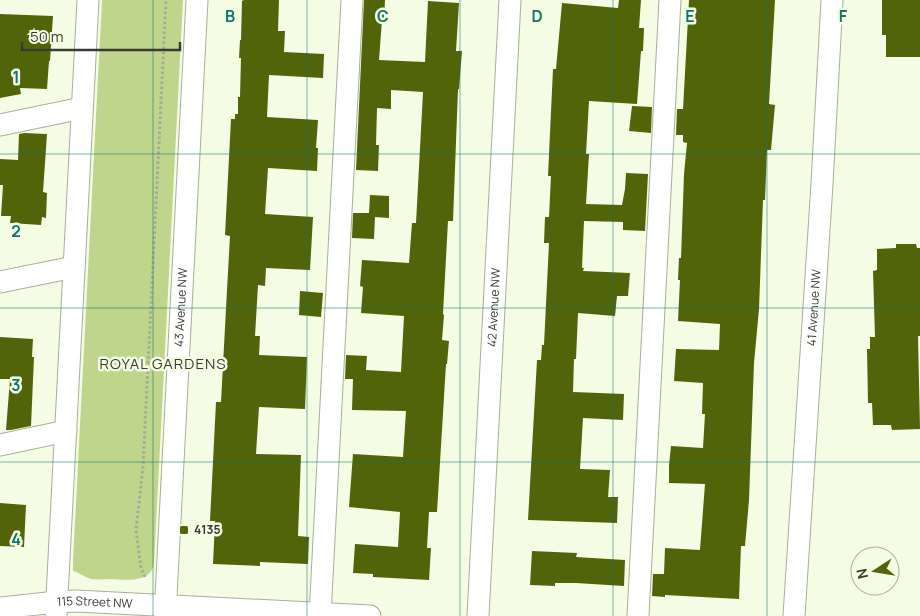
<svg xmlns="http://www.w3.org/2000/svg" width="920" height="616" viewBox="0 0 920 616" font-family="Manrope,sans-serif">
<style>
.green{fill:#c0d58c}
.building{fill:#52640a}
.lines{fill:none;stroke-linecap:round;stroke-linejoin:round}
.minor-casing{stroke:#a8af99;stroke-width:23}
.path{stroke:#a4aa98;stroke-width:3;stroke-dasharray:2.5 2.5;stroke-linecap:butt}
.minor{stroke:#fff;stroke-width:21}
.grid{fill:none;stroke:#0f766e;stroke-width:1;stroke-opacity:0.55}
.poi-dot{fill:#51630b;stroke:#f4fce4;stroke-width:2}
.labels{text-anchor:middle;stroke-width:5;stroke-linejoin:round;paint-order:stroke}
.street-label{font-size:12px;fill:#383b31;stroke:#f4fce4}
.poi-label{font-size:12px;font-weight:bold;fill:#383b31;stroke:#f4fce4;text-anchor:start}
.quarter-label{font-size:15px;letter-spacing:1px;fill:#383b31;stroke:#f4fce4}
.grid-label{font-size:16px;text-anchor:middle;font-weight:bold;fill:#0f766e;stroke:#f4fce4;stroke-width:5;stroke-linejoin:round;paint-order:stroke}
</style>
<rect width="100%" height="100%" fill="#f4fce4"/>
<path class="green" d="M102,0h81l-29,564c-3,19 -29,16 -43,15 -7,0 -14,1 -20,0 -7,-2 -12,-7 -18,-8v-10z"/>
<path class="building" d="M244,0h35l-1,31h7l-1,21 40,2 -1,24 -54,-3 -2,42 51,3 -2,28h2l-1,23 -49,-3 -3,46 48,3 -3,53 -44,-2 -1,18 -7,-1 -3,51h5l-1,19 48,2 -2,52 -46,-2 -3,47 45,1 -3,81 11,1 -1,27 -48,-2v4l-47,-2 2,-43h-5l6,-119h5l6,-112 3,-54 -5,-1 6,-116h4v-5h3v-17h2l1,-39h-2l1,-18h1l1,-39z
M364,0h21l-1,21 -2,-1 -3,40 46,2 3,-61 31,2 -3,48h6l-3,38h-1l-5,132h-5l-5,93 1,1 -2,25 7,1 -2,23h-1l-9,148h-8l-2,36h4l-2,32 -56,-3v-3l-20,-1 2,-29 43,3 2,-35 -51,-5 4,-53 50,3 3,-46 -54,-1 1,-31h-8l1,-24 21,1 -1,14 35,2 3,-56 -43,-3 2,-26 -3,-1 2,-26 47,3 3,-40h4l7,-131 -32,-2v19l-14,-1 -1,37h3l-1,26 -22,-1z
M619,0h22l-2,28h5l-1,23h-2l-4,53 -48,-3 -3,53h3l-3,50 36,1 3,-16 1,-16 22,1 -3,57 -22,-1v-8l-39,-1 -2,47h2l-1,3 47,2 -2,23h-11l-2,20 -37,-3 -2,46h-2l-1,33 51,2 -1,26 -40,-2 -3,51 30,1 -2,27h10l-1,26 -89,-3 9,-160h4l1,-15h2l5,-102h-5l1,-26h4l2,-41h-3l5,-107h3l6,-66 56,5z
M689,0h86l-6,104 6,1 -4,45h-4l-2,50h-2l-4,109 -5,54 -5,137 -4,46h-4l-2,53 -74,-4v2l-13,-1 1,-22h11l1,-26 35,2 5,-66 -36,-1v-18l2,-19 32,2 2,-34h-3l1,-31 -29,-2 2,-32 43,1 1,-26 -42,-3 2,-41h-2l1,-22h2l3,-84 3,-31 -4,-1v-7h-7l1,-26h6z
M882,0h38v57h-34v-22h-4z
M0,14l53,2 -3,45h-1l-2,28 -27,-1 1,6 -21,4z
M632,106l20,1 -1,26 -22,-2z
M24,133l23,1 -4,58 4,1 -1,25 -4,-1 -1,8 -31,-2 1,-7h-10l2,-31h-3v-26l18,1 1,-26z
M370,195l19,1v22l-14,-1 -1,22 -22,-1 1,-25h16z
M896,244h20l1,4h3v88h-2l2,93 -28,1 -1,-5h-18l-1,-22h-4l-1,-54h3v-12h5l-2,-66 4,-1v-21l19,-1z
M300,291l23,2 -2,24 -22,-2z
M0,337l33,2 -1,18h2l-3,69 -20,4h-5l4,-51h-10z
M0,503l26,2 -2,42 -24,-1z
M532,551l45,2 -1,4 49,3 -1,26 -48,-3h-21v3l-25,-1z"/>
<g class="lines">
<defs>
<g id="minor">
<path d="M0,125l82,-17"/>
<path d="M0,282l74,-15"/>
<path d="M0,445l66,-14"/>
<path id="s1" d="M0,608l57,-6 19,-1 294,15"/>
<path d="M56,616l32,-616"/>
<path id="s2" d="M165,616l32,-616"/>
<path d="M320,616l32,-616"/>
<path id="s3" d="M478,616l32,-616"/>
<path d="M638,616l32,-616"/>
<path id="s4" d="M794,616l28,-432 10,-184"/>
</g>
</defs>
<use href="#minor" class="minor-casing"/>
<path class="path" d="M145,577l-4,-9 -5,-38 7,-63 23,-467"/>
<use href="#minor" class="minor"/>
</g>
<path class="grid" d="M153,0v616M307,0v616M460,0v616M613,0v616M767,0v616M0,154h920M0,308h920M0,462h920"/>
<rect class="poi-dot" x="179" y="525" width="10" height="10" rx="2.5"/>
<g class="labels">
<g class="street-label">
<text dy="4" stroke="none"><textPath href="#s2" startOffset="309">43 Avenue NW</textPath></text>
<text dy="4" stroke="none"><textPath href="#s3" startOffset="309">42 Avenue NW</textPath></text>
<text dy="4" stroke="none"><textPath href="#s4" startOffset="309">41 Avenue NW</textPath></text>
<text dy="4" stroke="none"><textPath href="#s1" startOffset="95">115 Street NW</textPath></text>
</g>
<g class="poi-label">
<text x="194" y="534">4135</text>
</g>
<g class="quarter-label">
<text x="163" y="369">ROYAL GARDENS</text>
</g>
</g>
<g class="grid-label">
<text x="230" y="22">B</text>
<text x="383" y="22">C</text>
<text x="537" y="22">D</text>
<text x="690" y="22">E</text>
<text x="843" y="22">F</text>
<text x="16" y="83">1</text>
<text x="16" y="237">2</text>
<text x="16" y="391">3</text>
<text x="16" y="545">4</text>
</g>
<g transform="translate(875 571) rotate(258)"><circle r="24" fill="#f4fce4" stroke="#a9af9c"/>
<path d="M0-4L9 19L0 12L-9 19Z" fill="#51630b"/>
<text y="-8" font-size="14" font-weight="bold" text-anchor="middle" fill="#383b31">N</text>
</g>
<path d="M22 42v8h158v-8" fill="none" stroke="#383b31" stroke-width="2.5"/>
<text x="30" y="42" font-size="15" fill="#383b31" stroke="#f4fce4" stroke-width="4" paint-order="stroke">50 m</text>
</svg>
